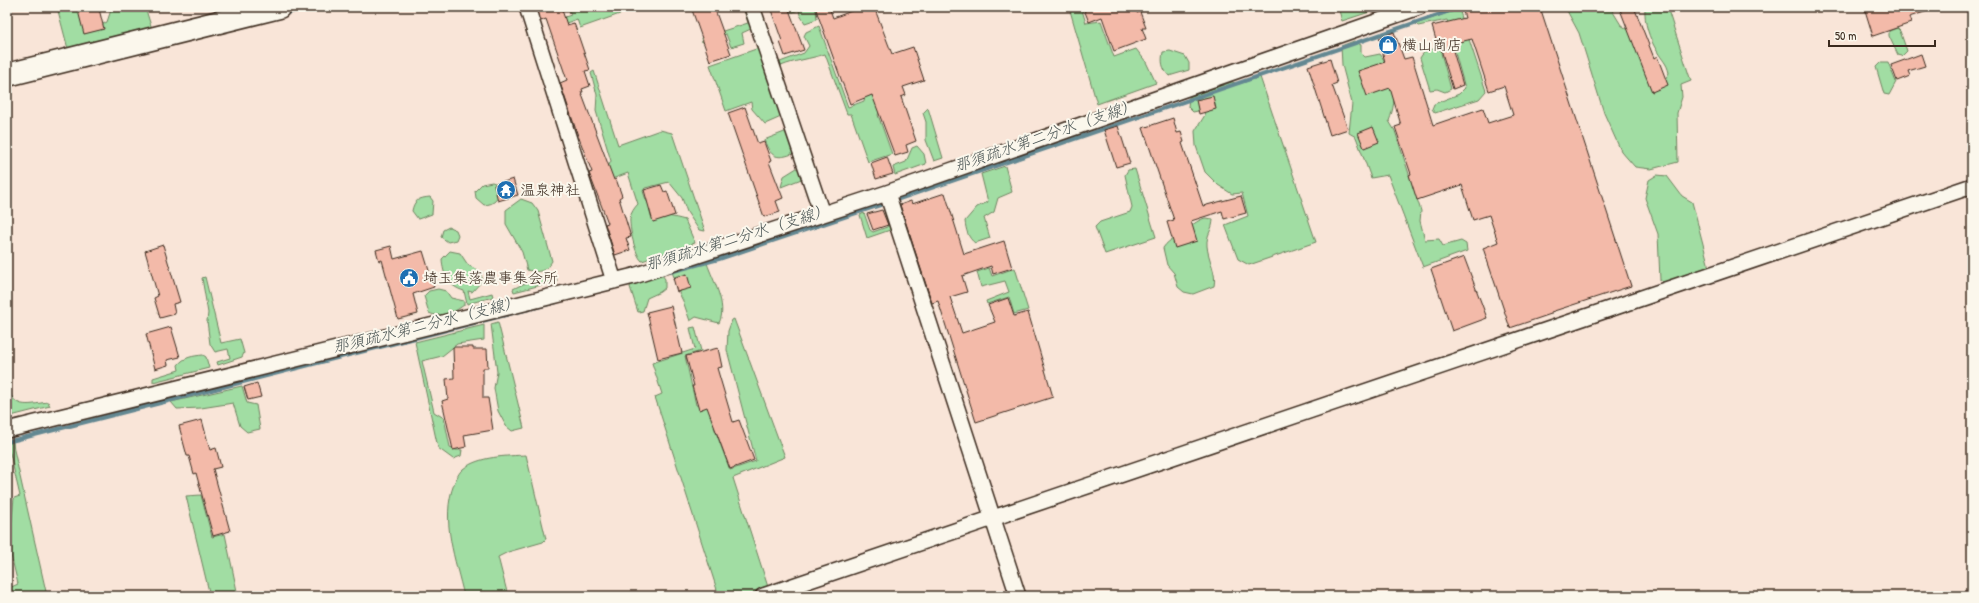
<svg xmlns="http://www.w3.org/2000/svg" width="1979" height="603" viewBox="0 0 1979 603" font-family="'Patrick Hand','Klee One',sans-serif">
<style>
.green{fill:#a1dda3;stroke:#6e8460}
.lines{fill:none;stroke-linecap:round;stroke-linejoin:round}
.stream{stroke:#648892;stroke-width:4}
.building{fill:#f3baa9;stroke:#3b2a1e}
.street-casing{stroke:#3b2a1e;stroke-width:18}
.secondary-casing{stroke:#3b2a1e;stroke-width:25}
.street{stroke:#fbf7ec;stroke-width:15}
.secondary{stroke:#fbf7ec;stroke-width:22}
.labels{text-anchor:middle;stroke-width:4;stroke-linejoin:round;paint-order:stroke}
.poi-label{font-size:15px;fill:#3b2a1e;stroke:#fbf7ec;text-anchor:start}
.water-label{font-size:16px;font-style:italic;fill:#4f5958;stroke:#fbf7ec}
</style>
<rect width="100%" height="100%" fill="#f9e5d8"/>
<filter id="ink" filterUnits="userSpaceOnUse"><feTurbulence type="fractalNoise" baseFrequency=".025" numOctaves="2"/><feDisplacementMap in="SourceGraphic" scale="8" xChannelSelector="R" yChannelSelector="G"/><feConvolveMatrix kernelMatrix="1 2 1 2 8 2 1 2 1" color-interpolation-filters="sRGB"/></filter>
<g filter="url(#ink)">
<path class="green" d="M57,7h24l12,22 14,-7 5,-15h33l7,22 -84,20z
M568,7h65l1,2 -54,19 -3,-9 -24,9 3,-8 15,-5z
M743,7h3l7,21 -11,5 2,10 -13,4 -5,-13 -24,8 -1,-4 47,-15z
M797,7h44l-1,3c-8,1 -16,-2 -24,0l1,9 -12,4 -5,-8 -1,-5 -6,2 -4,-1z
M1069,7h12l5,16 15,-2 13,36 22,-8 10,13 10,21 -59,21z
M1338,7h29l1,3 7,-3h10l-43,14z
M1565,7h45l11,18 9,6 33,51 6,-9c-2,-10 -7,-13 -12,-22 -8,-13 -13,-28 -12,-44h22l24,74 -10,4 1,12 -5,16 1,49 -27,7 -16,-2 -14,-16 -17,-38 -25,-80z
M1459,9l27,82 -7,8 -44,14 -3,-4 2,-5 25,-10 6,-6 -11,-39 -13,4 10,36 -6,3 -8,-3 -7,1 -10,-32c5,-9 11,-9 19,-9 4,0 11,-4 15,-5l-7,-24 -29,6 -2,-2z
M819,26l29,81 16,-6 1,-8 4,-4 11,21 -2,5 14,39 -24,8 -17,-48h-4l-22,-60c-15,5 -29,6 -44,12l-1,-4 24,-9 5,-7 -5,-10 2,-4z
M1897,28l3,3 7,20 -5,5 -4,-1 -9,-19v-5z
M1354,41l7,4v8l4,4 15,-3c15,21 18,44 9,67l6,10 26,80 -1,10 5,19 14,-1 4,7 18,-5 5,3 1,7 -44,16 -35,-92 -17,3 -15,-41 -7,-4 3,-30 -10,-38 -1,-19z
M759,48l23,66 -1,3 -16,7 -13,-15 -1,-7 -25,9 -16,-46z
M1170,51l15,5 4,7v7l-20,6c-7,-8 -8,-14 -6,-24z
M1881,62h7l8,20 -7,13 -5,-1 -8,-27z
M594,71l24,74 42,-15 12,3 33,98 -6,-1 -12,-18 -5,-14 -13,-16 -24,6 -2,3c8,27 18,22 42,29l10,23 -53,18c-7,-6 -13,-34 -12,-43 1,-5 4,-10 8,-14l-10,-31 -16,6 -4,-12 3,-6 -15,-50 1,-16 -6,-22z
M1260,77l56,165 -67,23 -11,-6 -13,-34 23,-9 -6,-23 -10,1 -14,-9 -13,-13 -9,-26 -1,-15 10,-16 -2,-5 -10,2 -5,-5 1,-10 43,-15 7,2z
M928,108l15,50 -9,3 -8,-21v-18l-3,-9z
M787,131l8,22c-18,7 -24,5 -31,-13z
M917,146l7,8 2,10 -31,11 -2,-8 13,-5 6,-14z
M800,166l4,12 -23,9 3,-11z
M1005,166l7,26 -14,6 -4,14 -10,6 6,20 -15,5c-7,-5 -9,-13 -10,-22l12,-14 11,-5 -7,-28z
M1135,169l21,68 -51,17 -10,-27 5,-5 30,-10 2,-5 -7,-32 3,-5z
M1657,175l10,1 15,20 10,6 16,61v7l-42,15 -6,-5 -2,-46 -13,-36 4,-18z
M492,182l6,2 3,6c-4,10 -6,14 -17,15l-8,-7 -1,-7 7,-7z
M430,197l3,4 -1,13 -14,5 -6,-8c2,-11 7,-13 18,-14z
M521,199l11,4 6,8 14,50c-7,11 -13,12 -25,9l-5,-18 -16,-28v-14z
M887,206l6,23 -26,9 -7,-23 4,-2 6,17 3,2 14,-5 1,-4 -5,-16z
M1205,218l8,1c0,11 -7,15 -6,27 1,13 10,27 7,40l-21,8 -9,-2 -6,-5 -4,-14 -7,-8 -4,-17c8,-11 12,-8 21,-16 7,-6 12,-11 21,-14z
M449,227l7,3 2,5 -2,5 -8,2 -7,-5 2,-7z
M450,251l10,2 8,12 11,6 4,9 -11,12 -4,-1 2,8 22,-6 1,4 -26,7 -3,-13c-16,-5 -21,-16 -22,-32z
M707,263c6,18 21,42 12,60l-23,-6 -6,4 -7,-20 -5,-10 14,-4 -12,-12 -6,2 -2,-5z
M989,268l3,8 23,-8 13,42 -14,4 -5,-17 -22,7 -1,-3 23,-9 -4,-11 -24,6 -4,-15z
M662,275l3,4v9l-5,4 -13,6 -4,13 -5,1 -8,-25 1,-3z
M550,276h6l1,5 -43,11 -1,-3 10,-5z
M205,277l16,66 19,-4 4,14 -2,4 -24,8 -1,-3 13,-4 -2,-9 -13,3 -5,-8 -3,-23 1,-8 -6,-35z
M438,289l8,2 5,7 13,3v4c-11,8 -22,14 -35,8l-5,-17 5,-5z
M734,319l51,138 -52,21 35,109 -22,9h-27l-64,-199 7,-3 -10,-31 43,-14 -5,-21 5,-1 6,24 -16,5 11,49 16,1 10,14 -8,7 16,43 26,-9 -29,-111 1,-19 4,-11z
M498,322l26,106 -12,3 -6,-5 -8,-15 -4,-23 3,-16 -6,-48z
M484,325v15l-27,4 -15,12 -20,5 12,51 10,6 6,29 6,3h6l-1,6 -8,3 -15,-11 -23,-106z
M203,355l3,2 3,11 -56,14v-4l26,-8 -1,-5c6,-8 15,-9 25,-10z
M7,384c6,26 19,21 41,18l2,4 -43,11z
M242,386l5,17 9,2 4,24 -13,3 -7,-6 -7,-23 -32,5 -24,1 -6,-7z
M13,442l1,8 33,146h-40v-7l11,-5 -9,-37 5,-49 6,-2 -10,-43 -3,-3v-6z
M526,455l20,84 -3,3 -35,10 -10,5 10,39h-44c-8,-35 -24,-76 -10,-112 2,-5 5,-12 9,-15 16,-13 44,-13 63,-14z
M201,495l11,42 13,-3 13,62h-28l-24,-100z"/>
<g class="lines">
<path class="stream" d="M283,14l26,-7
M893,201l568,-194
M670,272l49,-13 167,-56
M7,442l550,-140"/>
</g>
<path class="building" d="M77,7h18v3l4,-1 5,20 -20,5z
M537,7h24l6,18 7,-2 16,47 -5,1 5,15 -8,3 1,3h-2l33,88 2,-1 6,17 -3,2 12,39 -5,1 4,12 -15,5 -10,-31 3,-1 -19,-50 3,-1 -15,-39 -17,-50 7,-3 -21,-61 -5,2z
M691,7h23l17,47 -21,7z
M770,7h18l16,43 -19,6 -5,-14 2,-1z
M815,7h14l4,11 29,-11h12l18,47 21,-7 11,33 -21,7 3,8 -5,2 15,44 -10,4 2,7 -13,4 -23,-61 -22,9z
M1083,7h52l2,6 3,-1 6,16h-4l4,11 -32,12 -12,-34 -13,5z
M1476,7h64l91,279 -80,26v2l-41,14 -27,-80 15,-6 -9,-27 -16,5 -11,-35 -45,15 -8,-25 2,-1 -16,-47 6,-2 -11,-37 -23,8 -9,-25 27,-9 -3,-11 2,-1 -5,-12 15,-6 10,27 8,-2 21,68 50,-17 5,15 25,-8 -9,-29 -15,5 -17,-52 -21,5 12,41 -10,4 -13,-43 -2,1 -6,-21 33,-8 -2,-7z
M1619,7h15l20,51 3,-2 11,29 -16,7z
M1864,7h67v3l-22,7 2,6 -38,13z
M1921,54l4,12 -17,5 2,5 -13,5 -6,-16z
M1330,59l7,24 -5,2 16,44 -18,6 -22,-69z
M1213,96l3,13 -17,5 -3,-14z
M745,107l13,37 6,-2 7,19 -2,1 14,36 -7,3 4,11 -16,5 -36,-104z
M1173,118l4,15 4,-1 3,10 -2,1 21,63 38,-10 5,17 -22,6 -2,-8 -31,10 6,20 -22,7 -8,-26 7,-2 -31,-92z
M1118,126l12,37 -14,4 -12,-37z
M1373,127l6,15 -15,6 -6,-15z
M887,157l6,17 -17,5 -5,-16z
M513,179l5,16 -20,6 -4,-16z
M661,185l3,7 3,-1 8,24 -22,7 -9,-32z
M945,193l19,61 40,-13 8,27 -19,6 -2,-8 -29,10 5,16 -17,5 12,36 33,-11 -7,-17 20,-7 6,18 14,-4 25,85 -77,25 -38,-121 -6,2 -32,-98 11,-4 1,3z
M882,210l6,15 -15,5 -6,-16z
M163,245l17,57 -7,2 2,10 -15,4 -6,-20 4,-2 -13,-45z
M391,246l3,13 29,-8 11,36 -21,7 5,20 -20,5 -16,-59 -3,1 -3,-11z
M1464,257l23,61 -35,13 -21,-62z
M687,274l4,14 -14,4 -4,-14z
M671,306l11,47 -24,6 -11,-47z
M171,327l9,30 -13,3 1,5 -13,4 -9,-35z
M453,347h20v2h14l1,19h-5v30h5l5,32 -29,5 2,12 -13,3 -11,-49 6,-2 -2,-20 8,-1z
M718,348l4,19 -5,1 16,54 6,-2 15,40 -24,9 -23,-62 -8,3 -7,-24h2l-8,-30z
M257,383l4,14 -13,3 -4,-13z
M202,420l8,30 6,-2 5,19 -8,2 17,62 -17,5 -17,-63 -2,1 -5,-18h-2l-8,-30z"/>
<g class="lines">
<defs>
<path id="street" d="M527,7l87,274
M752,7l70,207
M887,193l131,403
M7,430l627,-154 253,-83 532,-186
M763,596l1209,-410"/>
<path id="secondary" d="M7,75l272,-68"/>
</defs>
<use href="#street" class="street-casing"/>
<use href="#secondary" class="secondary-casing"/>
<use href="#street" class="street"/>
<use href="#secondary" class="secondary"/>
</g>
</g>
<defs>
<symbol id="shop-disc" viewBox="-11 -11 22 22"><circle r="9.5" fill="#1f6fb2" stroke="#fbf7ec"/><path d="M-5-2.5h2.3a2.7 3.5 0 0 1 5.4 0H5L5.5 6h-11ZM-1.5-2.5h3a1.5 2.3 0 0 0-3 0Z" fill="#fff"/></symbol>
<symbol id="temple-disc" viewBox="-11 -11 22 22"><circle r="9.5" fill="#1f6fb2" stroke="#fbf7ec"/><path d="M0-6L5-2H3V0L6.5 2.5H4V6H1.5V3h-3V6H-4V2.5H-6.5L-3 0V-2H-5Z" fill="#fff"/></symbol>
<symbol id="civic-disc" viewBox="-11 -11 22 22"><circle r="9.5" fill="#1f6fb2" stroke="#fbf7ec"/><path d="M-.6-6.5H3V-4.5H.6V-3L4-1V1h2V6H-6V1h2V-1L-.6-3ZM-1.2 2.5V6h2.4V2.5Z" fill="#fff"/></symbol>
</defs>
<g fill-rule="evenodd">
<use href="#shop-disc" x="1377" y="34" width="22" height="22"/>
<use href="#temple-disc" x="495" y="179" width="22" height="22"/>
<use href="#civic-disc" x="398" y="267" width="22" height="22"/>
</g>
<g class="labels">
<g class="poi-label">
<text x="1402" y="50">横山商店</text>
<text x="520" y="195">温泉神社</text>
<text x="423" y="283">埼玉集落農事集会所</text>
</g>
<g class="water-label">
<text transform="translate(1045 135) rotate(-19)" y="6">那須疏水第二分水（支線）</text>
<text transform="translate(737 237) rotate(-17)" y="6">那須疏水第二分水（支線）</text>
<text transform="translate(426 324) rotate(-14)" y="6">那須疏水第二分水（支線）</text>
</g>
</g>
<rect width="1979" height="603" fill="none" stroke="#fbf7ec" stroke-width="24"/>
<rect x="12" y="12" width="1955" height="579" fill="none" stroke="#3b2a1e" stroke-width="1.5" filter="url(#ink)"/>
<path d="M1829 40v6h106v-6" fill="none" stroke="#3b2a1e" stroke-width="2"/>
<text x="1835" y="40" font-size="12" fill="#3b2a1e" stroke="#fbf7ec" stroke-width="3" paint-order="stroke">50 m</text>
</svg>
